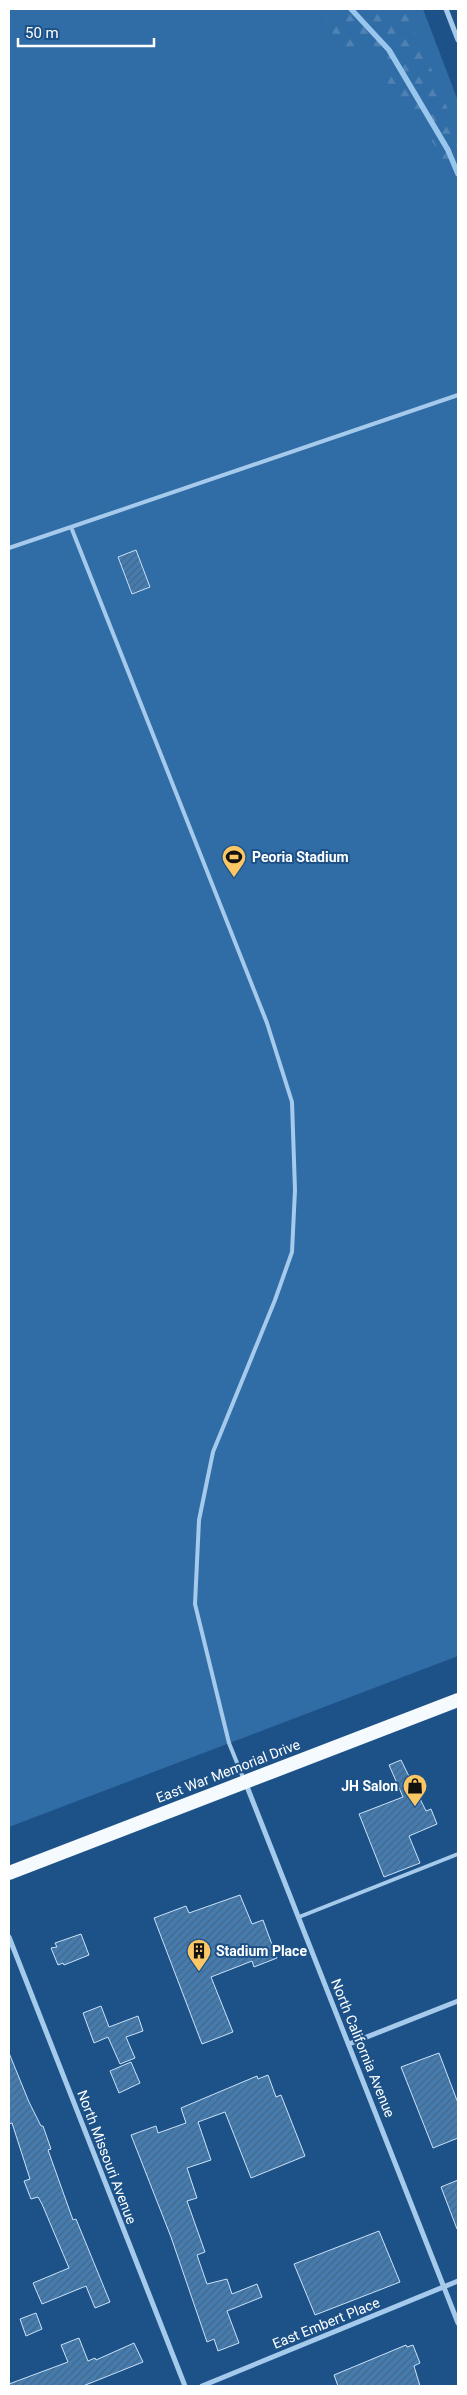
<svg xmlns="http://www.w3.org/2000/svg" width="467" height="2395" viewBox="0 0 467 2395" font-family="Roboto,sans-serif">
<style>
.grass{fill:#306ca5}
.forest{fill:url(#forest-firs)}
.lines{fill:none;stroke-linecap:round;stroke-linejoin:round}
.stream{stroke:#99c6ed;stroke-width:5.5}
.building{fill:url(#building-hatch);stroke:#cbe2f8}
.service{stroke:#a6caeb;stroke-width:4}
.minor{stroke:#a6caeb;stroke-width:5}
.trunk{stroke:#f5faff;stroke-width:14}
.labels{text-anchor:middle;stroke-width:4;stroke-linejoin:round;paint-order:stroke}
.poi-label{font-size:14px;font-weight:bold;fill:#fff;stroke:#1d5288;text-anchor:start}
.street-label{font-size:14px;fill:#fff;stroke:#1d5288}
</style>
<defs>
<pattern id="forest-firs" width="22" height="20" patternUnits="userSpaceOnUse" patternTransform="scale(1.25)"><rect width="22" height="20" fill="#306ca5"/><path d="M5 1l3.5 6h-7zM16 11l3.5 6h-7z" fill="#4f82b2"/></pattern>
<pattern id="building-hatch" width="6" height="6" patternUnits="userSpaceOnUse" patternTransform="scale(1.25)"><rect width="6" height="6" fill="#457cb0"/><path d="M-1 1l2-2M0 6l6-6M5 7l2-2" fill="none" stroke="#486683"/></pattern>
</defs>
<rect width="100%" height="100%" fill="#1d5288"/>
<path class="grass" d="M9,9h414l35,92v1555l-449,171z"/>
<path class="forest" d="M316,9h88l23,49 31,77v61l-21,-48 -51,-67 -12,-36 -21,7 -14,-4 -16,-34z"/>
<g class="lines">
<path class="stream" d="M351,9l38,41 59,100 10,24"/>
</g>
<path class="building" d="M136,550l14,37 -18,7 -14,-37z
M401,1760l25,51 5,-2 6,15 -28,12 11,27 -36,14 -25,-63 44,-17 -14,-32z
M240,1895l12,29 11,-4 14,38 -23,9 -2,-6 -41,16 22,55 -31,12 -48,-126 32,-12 3,7z
M81,1934l8,21 -25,10 -1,-2 -5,2 -7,-17 6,-1 -2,-4z
M101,2006l8,21 29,-11 5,15 -17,6 9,21 -15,6 -12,-27 -14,6 -11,-30z
M9,2053l20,49 12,24h2l8,23 -3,1 25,70 3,-1 34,83 -15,6 -9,-22 -44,18 -9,-21 36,-15 -27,-64 -4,-7 -7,2 -7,-18 6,-2 -18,-56 -3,1z
M439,2053l19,50v35l-25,10 -32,-81z
M131,2062l9,21 -21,10 -9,-22z
M268,2075l8,22 5,-2 24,61 -54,22 -26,-66 -27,10 13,38 -24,8 10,30 -10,3 18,51 -8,3 10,29 20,-5 5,15 25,-10 5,13 -35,14 12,32 -21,8 -4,-12 -7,3 -36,-105 -40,-102 25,-9 2,7 28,-10 -5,-15 76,-32 1,3z
M458,2180v49h-1l-16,-42z
M379,2231l21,51 -85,33 -21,-51z
M36,2313l6,16 -16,7 -6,-17z
M79,2338l9,23 7,-3 1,2 38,-17 9,19 -60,24h-74v-2l59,-22 -7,-17z
M406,2345l1,2 6,-2 7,18 -6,3 6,20h-82l-4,-11z"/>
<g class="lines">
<path class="service" d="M71,527l387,-132
M9,548l62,-21 196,496 25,79 3,88 -3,62 -17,48 -62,152 -14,68 -4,84 34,139 15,37
M299,1917l159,-63"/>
<path class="minor" d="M446,9l12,31
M246,1784l212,539
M9,1937l176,449
M349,2044l109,-43
M202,2386l256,-105"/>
<path class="trunk" d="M9,1873l449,-173"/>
</g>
<defs>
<symbol id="stadium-pin" viewBox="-11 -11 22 30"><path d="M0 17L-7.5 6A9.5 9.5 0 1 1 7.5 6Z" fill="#fbc664" stroke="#1d5288"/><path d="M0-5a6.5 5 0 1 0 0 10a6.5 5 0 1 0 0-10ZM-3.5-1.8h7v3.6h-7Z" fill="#111"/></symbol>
<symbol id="shop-pin" viewBox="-11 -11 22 30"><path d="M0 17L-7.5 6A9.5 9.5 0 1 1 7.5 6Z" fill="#fbc664" stroke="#1d5288"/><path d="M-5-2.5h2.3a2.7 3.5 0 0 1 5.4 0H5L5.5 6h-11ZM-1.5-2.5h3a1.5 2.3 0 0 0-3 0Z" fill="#111"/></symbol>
<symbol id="building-pin" viewBox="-11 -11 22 30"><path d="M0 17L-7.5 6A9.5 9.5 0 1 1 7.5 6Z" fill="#fbc664" stroke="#1d5288"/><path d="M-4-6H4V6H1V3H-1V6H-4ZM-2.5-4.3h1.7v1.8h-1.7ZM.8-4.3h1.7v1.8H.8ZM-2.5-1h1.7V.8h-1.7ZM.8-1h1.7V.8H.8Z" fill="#111"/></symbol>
</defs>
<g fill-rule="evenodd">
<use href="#stadium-pin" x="220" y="843" width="28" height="38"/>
<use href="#shop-pin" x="401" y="1772" width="28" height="38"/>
<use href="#building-pin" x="185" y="1937" width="28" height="38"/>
</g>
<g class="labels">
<g class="poi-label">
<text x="252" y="862">Peoria Stadium</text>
<text x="398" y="1791" text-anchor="end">JH Salon</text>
<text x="216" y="1956">Stadium Place</text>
</g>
<g class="street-label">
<text transform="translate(228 1771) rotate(-21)" y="5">East War Memorial Drive</text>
<text transform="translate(363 2048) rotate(68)" y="5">North California Avenue</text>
<text transform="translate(107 2157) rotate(69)" y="5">North Missouri Avenue</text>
<text transform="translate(326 2323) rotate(-22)" y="5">East Embert Place</text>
</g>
</g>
<rect width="467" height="2395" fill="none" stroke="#ffffff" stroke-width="20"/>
<path d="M18 38v8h136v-8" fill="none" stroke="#ffffff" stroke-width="2.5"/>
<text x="25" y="38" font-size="15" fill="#ffffff" stroke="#1d5288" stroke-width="4" paint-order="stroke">50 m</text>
</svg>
